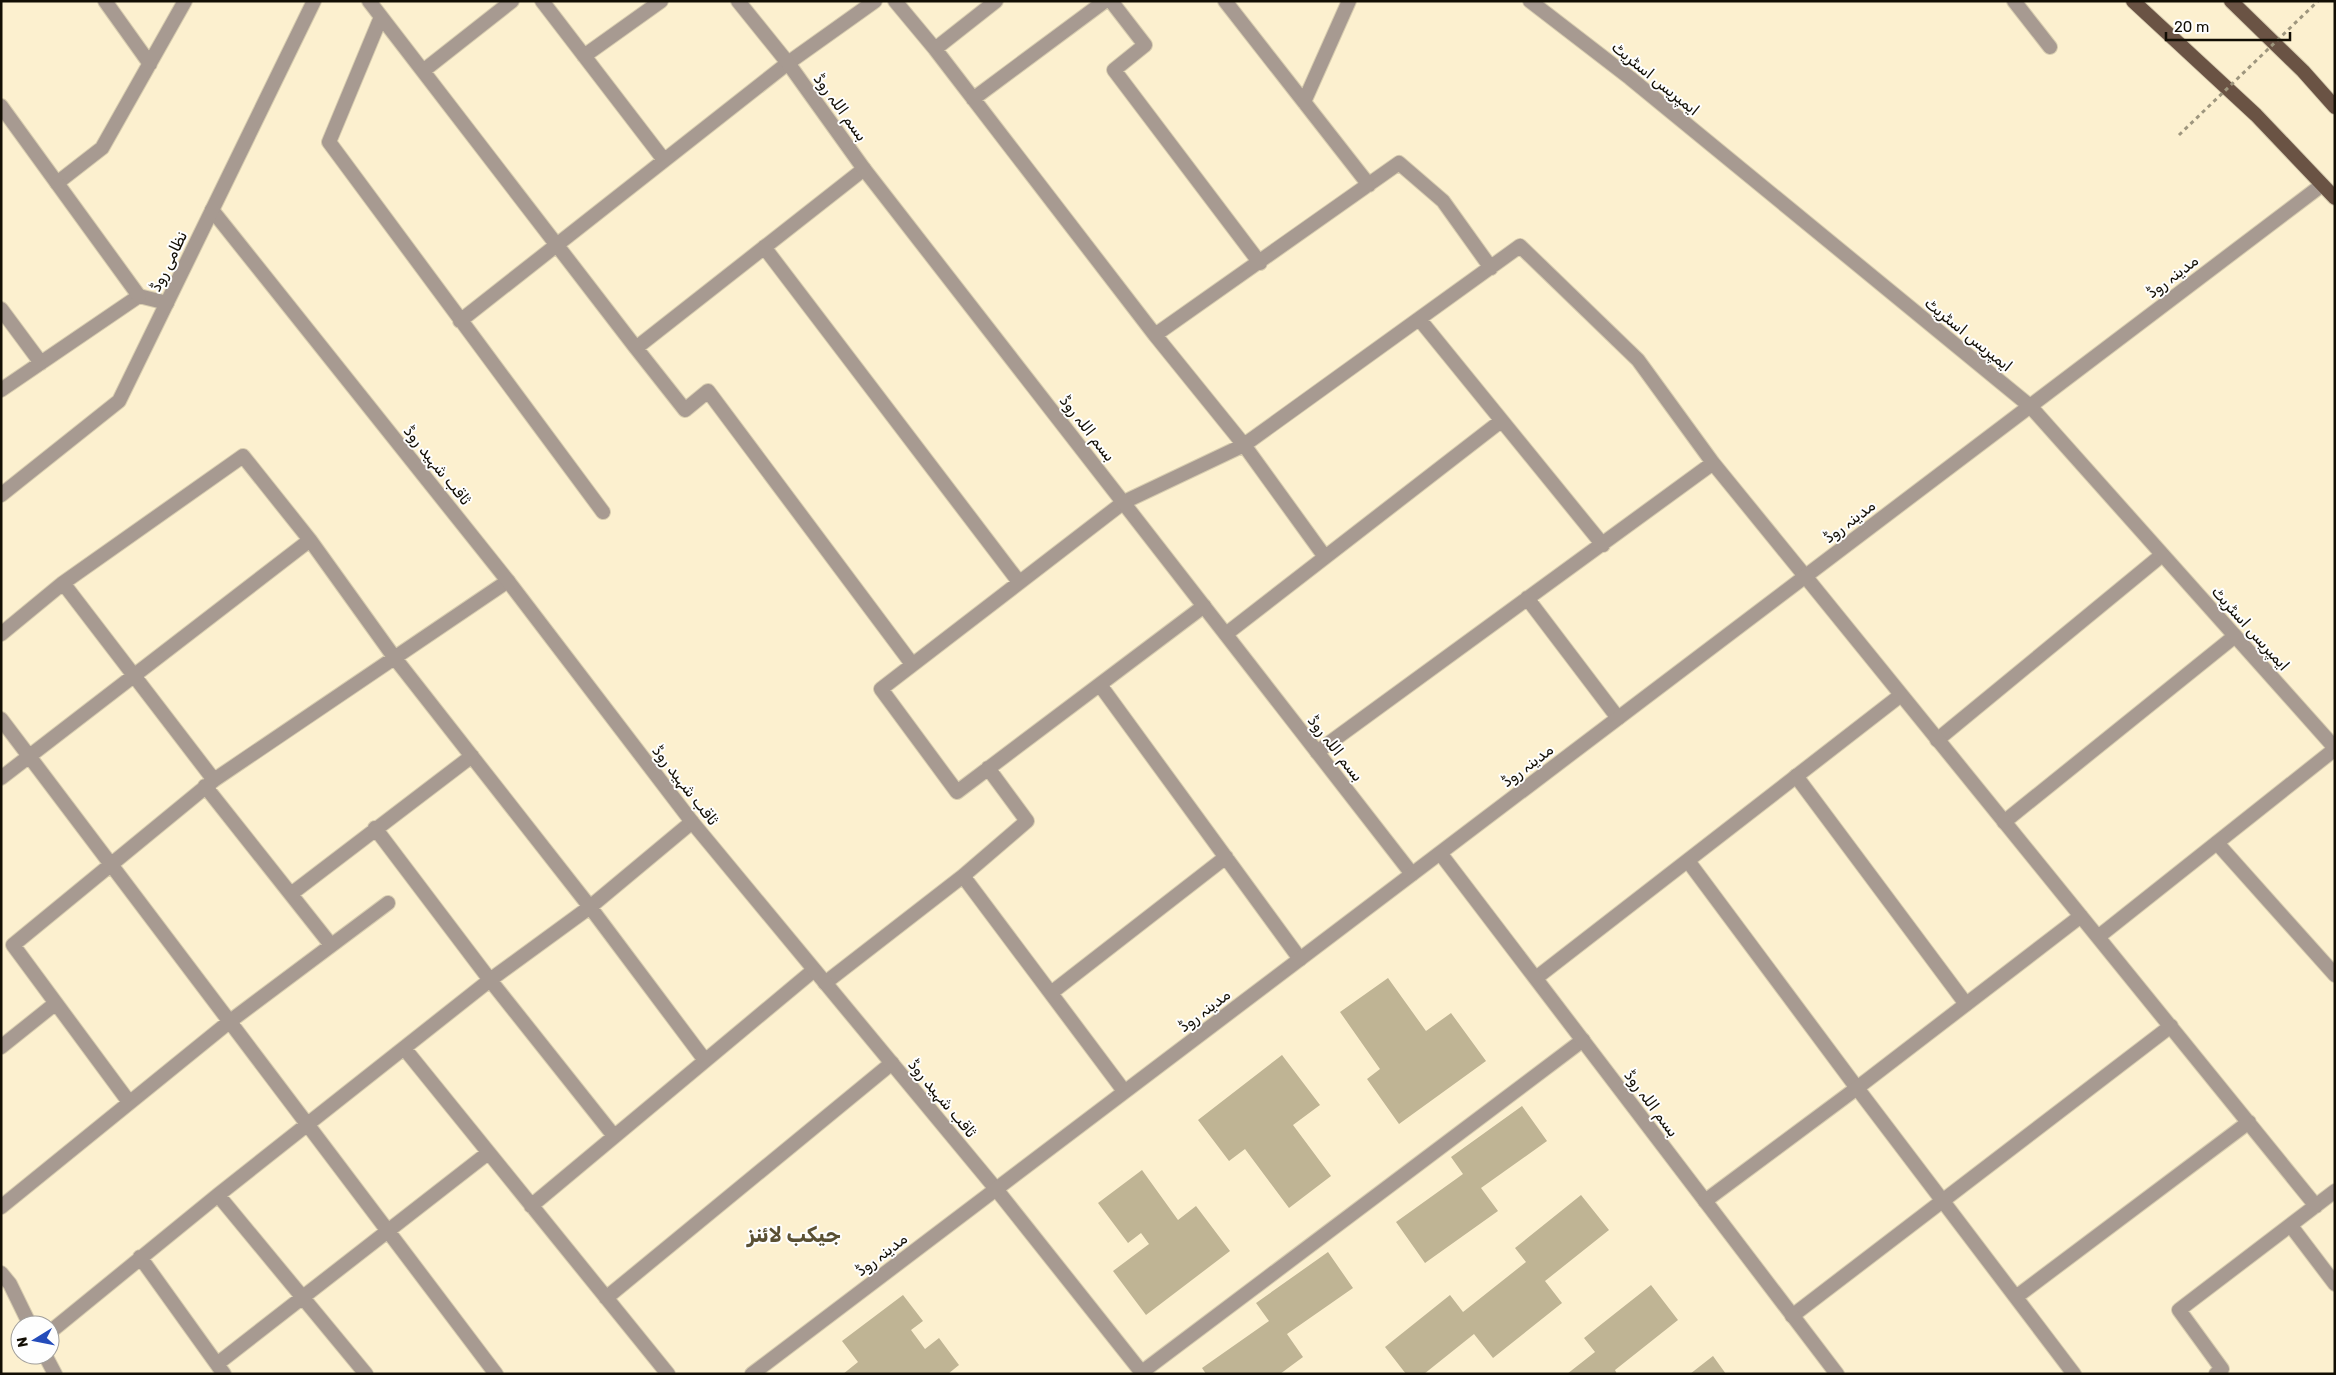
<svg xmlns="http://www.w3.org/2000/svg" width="2336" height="1375" viewBox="0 0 2336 1375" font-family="Rubik,Vazirmatn,sans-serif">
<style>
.building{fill:#bfb494}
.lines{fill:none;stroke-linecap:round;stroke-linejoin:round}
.service-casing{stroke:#d7ccaf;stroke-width:16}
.minor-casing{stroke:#d7ccaf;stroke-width:16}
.tertiary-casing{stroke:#d7ccaf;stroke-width:16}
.primary-casing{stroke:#d7ccaf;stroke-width:16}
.service{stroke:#a79a91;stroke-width:14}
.minor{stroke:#a79a91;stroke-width:14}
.tertiary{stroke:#a79a91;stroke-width:14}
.primary{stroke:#6a5344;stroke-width:14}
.path-bridge{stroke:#9e967e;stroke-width:3;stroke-dasharray:4 4;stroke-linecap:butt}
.labels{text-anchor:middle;stroke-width:4;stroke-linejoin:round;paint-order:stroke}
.street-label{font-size:16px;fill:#120e04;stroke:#fefefe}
.district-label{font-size:21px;font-weight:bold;fill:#5a5033;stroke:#fefefe}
</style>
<rect width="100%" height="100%" fill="#fcf0cf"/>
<path class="building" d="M1388,978l38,53 25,-18 35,48 -87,63 -32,-45 13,-10 -40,-57z
M1282,1055l38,50 -27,20 38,51 -42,32 -44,-59 -16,12 -31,-41z
M1522,1106l25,35 -66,47 17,23 -73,52 -29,-41 67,-48 -12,-17z
M1142,1170l36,50 18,-14 34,45 -84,64 -33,-44 36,-27 -8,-11 -13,10 -30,-40z
M1581,1195l28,35 -64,51 17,22 -69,55 -19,-24 -50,40h-18l-21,-27 65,-52 13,17 63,-50 -11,-14z
M1328,1252l25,36 -66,46 16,23 -23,17h-74l-4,-6 67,-47 -13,-18z
M1651,1285l27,35 -63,50 2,4h-50l28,-22 -11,-14z
M903,1295l20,26 -12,9 14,19 14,-11 20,27 -11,9h-105l15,-12 -16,-21z
M1713,1356l13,18h-36z"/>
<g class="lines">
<defs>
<path id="service" d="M105,1l45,63
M369,1l267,347 228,-179
M542,1l122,159
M895,1l40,48 220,286 89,110 81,112
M1111,1l34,44 -31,25 146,193
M1225,1l144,184
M2014,1l36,46
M381,17l-52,125 274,370
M935,49l61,-48
M584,56l77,-55
M423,71l89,-70
M973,99l132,-98
M1304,102l45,-101
M57,183l45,-35 83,-147
M764,247l255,335
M1,309l40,54
M1420,320l183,225
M460,321l328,-258 87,-62
M1155,335l244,-172 44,38 48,67
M636,348l49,62 23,-19 204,273
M1,390l138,-94 28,7
M63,583l151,197
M1527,598l91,120
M1204,606l-247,186 -76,-103 243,-187 120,-57 276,-199 118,114 75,103 92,113
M1,634l62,-51 180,-127 67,84 84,117 196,250 114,152
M1226,634l275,-213
M1100,685l200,274
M1,719l495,655
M1937,740l225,-185
M1317,752l396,-289
M1796,776l170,228
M1,778l309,-238
M205,786l126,159
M2004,822l231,-186
M375,828l115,152 124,156
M2217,843l118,132
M1688,861l169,227
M963,876l64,-55 -39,-53
M291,894l181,-138
M825,983l138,-107 161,215
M1051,993l175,-136
M1,1047l55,-44
M404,1048l264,326
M129,1102l-116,-157 201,-165 294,-199
M218,1195l148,179
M531,1206l283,-236
M1,1207l228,-185 159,-119
M140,1257l84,117
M606,1298l286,-235
M50,1332l168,-137 272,-215 100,-73 102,-85
M217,1364l271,-211"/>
<path id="minor" d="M738,1l50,62 76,106 548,705
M1,106l138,190
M212,210l296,371 184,241 304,367 147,185
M1805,576l511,630
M2098,937l237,-188
M1536,978l365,-283
M1705,1201l152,-113
M2291,1226l44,58
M1,1273l9,11 20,41
M2016,1297l233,-175
M1792,1316l379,-290
M45,1355l10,19
M1142,1372l441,-332
M2074,1374l-217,-286 224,-172
M2216,1374l6,-5 -43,-59 156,-119"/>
<path id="tertiary" d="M1530,1l100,77 400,328 305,342
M1,495l118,-94 195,-400
M1440,853l397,521
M752,1374l1570,-1189"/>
<path id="primary" d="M2133,1l123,114 79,83
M2231,1l72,70 32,36"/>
</defs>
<use href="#service" class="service-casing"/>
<use href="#minor" class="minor-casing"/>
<use href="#tertiary" class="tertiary-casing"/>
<use href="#primary" class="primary-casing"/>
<use href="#service" class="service"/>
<use href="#minor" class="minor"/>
<use href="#tertiary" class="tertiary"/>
<use href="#primary" class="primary"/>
<path class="path-bridge" d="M2179,135l139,-134"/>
</g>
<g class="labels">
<g class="street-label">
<text transform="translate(1656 78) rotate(39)" y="6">ایمپریس اسٹریٹ</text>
<text transform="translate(841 107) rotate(54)" y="6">بسم اللہ روڈ</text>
<text transform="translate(168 261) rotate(-64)" y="6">نظامی روڈ</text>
<text transform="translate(2172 276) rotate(-37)" y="6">مدینہ روڈ</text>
<text transform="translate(1969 334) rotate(39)" y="6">ایمپریس اسٹریٹ</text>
<text transform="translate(1088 428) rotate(52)" y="6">بسم اللہ روڈ</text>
<text transform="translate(438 465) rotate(51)" y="6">ثاقب شہید روڈ</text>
<text transform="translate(1849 521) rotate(-37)" y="6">مدینہ روڈ</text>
<text transform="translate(2251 628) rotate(48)" y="6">ایمپریس اسٹریٹ</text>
<text transform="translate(1336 748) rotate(52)" y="6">بسم اللہ روڈ</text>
<text transform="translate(1527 765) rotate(-37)" y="6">مدینہ روڈ</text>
<text transform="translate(686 785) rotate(52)" y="6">ثاقب شہید روڈ</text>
<text transform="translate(1204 1010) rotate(-37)" y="6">مدینہ روڈ</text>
<text transform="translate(943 1098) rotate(50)" y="6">ثاقب شہید روڈ</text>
<text transform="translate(1652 1103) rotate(53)" y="6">بسم اللہ روڈ</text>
<text transform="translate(881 1254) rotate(-37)" y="6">مدینہ روڈ</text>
</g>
<g class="district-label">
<text x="794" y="1242">جیکب لائنز</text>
</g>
</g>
<rect width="2336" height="1375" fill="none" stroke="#120e04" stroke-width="5"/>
<g transform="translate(35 1340) rotate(260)"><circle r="24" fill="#fefefe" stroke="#a09e9a"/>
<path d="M0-4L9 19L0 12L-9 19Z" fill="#244cba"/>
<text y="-8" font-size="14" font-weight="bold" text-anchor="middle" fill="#120e04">N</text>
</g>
<path d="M2166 32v8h124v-8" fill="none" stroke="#120e04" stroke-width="2.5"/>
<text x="2174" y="32" font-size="15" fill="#120e04" stroke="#fefefe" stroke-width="4" paint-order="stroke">20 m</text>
</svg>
